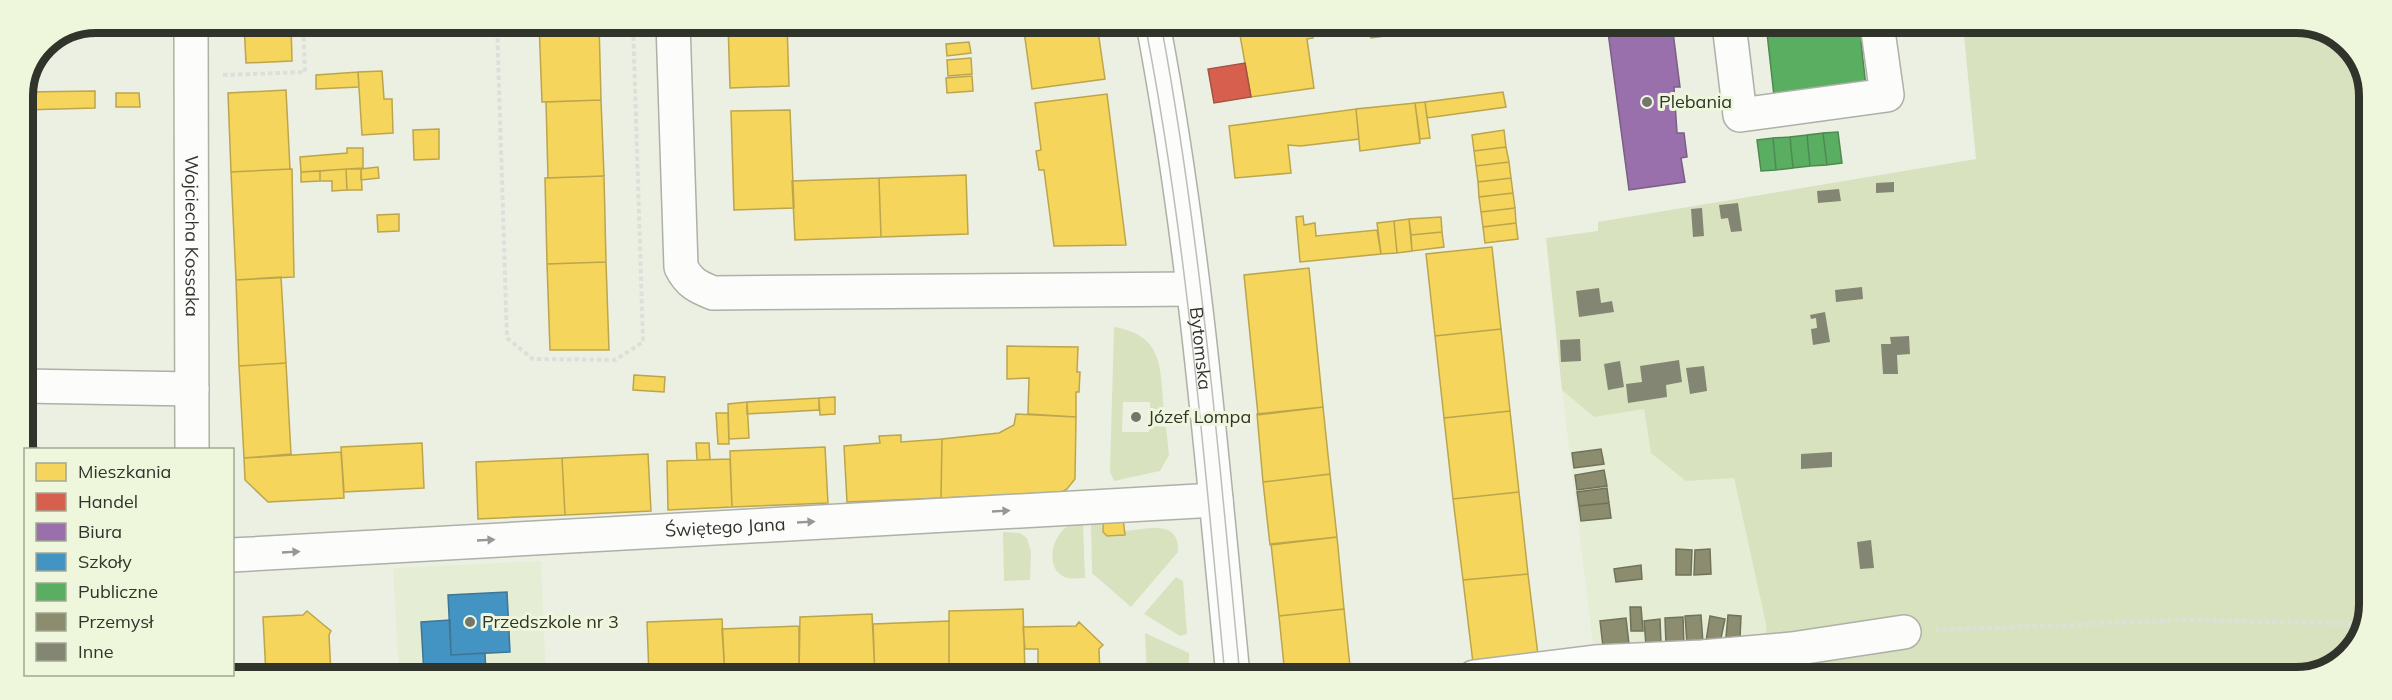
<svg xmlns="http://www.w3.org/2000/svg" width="2392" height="700" viewBox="0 0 2392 700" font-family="Mulish,sans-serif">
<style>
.built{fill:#e5edd5}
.green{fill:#d8e2be}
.homes{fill:#f6d55c;stroke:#bba54d;stroke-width:1.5}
.shops{fill:#d6604d;stroke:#a45343;stroke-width:1.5}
.offices{fill:#9970ab;stroke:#7a5e85;stroke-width:1.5}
.schools{fill:#4393c3;stroke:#3e7695;stroke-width:1.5}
.public{fill:#5aae61;stroke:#4e8951;stroke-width:1.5}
.industry{fill:#8c8c6e;stroke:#71725a;stroke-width:1.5}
.building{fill:#828673}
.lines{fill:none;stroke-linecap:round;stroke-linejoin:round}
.minor-casing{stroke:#adb0a6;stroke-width:36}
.path{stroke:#dedfdb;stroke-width:4;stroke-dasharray:4.5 3;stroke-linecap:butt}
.minor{stroke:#fcfdfb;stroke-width:33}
.tram{stroke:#bcbeba;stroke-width:1.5}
.oneway{fill:#969893}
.poi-dot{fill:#72766b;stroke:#eef6dc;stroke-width:2}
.labels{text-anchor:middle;stroke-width:6;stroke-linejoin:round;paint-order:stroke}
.poi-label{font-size:18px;fill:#31342b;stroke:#eef6dc;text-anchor:start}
.street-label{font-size:18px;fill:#31342b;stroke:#eef6dc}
.rim{fill:none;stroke:#31342b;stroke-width:8}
</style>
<rect width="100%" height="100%" fill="#ecf0e2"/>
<path class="built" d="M1562,390l32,27 50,-8 7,44 83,25 32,146 3,53h-172z
M541,561l5,115 -147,-1 -6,-107z"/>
<path class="green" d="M1963,25h351l37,23 18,43 -2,531 -26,40 -45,15h-527l-3,-53 -32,-146 -48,3 -35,-28 -7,-44 -50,8 -32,-27 -16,-152 52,-7v-9l378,-63z
M1114,327c50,8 46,41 50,82h-14v-7h-27l-1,30h27l1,-6 16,1 3,28 -9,16 -46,10 -4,-9z
M1101,520l1,12 5,5 19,-1 -1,-5c23,-2 55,-12 53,21l-47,55 -39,-34 -1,-51z
M1083,523l2,55c-8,0 -18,2 -24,-3 -15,-10 -8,-38 4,-47 6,-4 12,-4 18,-5z
M1003,532l17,1 7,5 4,14 -1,28 -26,1z
M1176,577l7,4 4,53 -7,2 -36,-22z
M1145,633l44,20v10l-13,13h-29z"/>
<path class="homes" d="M244,23h47l1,38 -46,2z
M539,23h60l2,77 -59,2z
M728,23h59l2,63 -59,2z
M1023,24h74l8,55 -73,10z
M1238,24h73l2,14 -6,1 7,49 -63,9z
M1369,24h108l-106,14z
M969,42l2,11 -24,3 -1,-12z
M971,58l1,16 -24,2 -1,-16z
M382,71l2,28h8l1,34 -31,2 -4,-63z
M358,72l1,15 -43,2v-14z
M972,76l1,15 -26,2 -1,-15z
M286,90l4,79 -59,3 -3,-79z
M95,91v17l-72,2 1,-18z
M1503,92l3,15 -79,11 -2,-16z
M116,93h23l1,14h-24z
M1107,94l19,151 -72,1 -10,-76h-5l-3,-19 5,-1 -6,-47z
M601,100l3,76 -56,2 -2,-76z
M1425,102l5,36 -10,1 -5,-36z
M1415,103l5,40 -60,8 -4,-42z
M1356,109l3,30 -58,7 -13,-1 3,28 -56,5 -6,-52z
M790,110l4,98 -60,2 -3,-99z
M439,129v30l-25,1 -1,-30z
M1504,130l2,17 -32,4 -2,-16z
M1506,147l3,15 -33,4 -2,-15z
M347,148h16v20l-62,4 -1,-15 47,-4z
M1509,162l2,16 -33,4 -2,-16z
M378,167l1,11 -18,2v-11z
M292,169l2,108 -58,3 -5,-108z
M346,169h15l1,21h-15z
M346,169l1,21 -15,1v-10h-12v-10z
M320,171v10l-19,1v-10z
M966,175l2,59 -87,3 -2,-59z
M604,176l2,86 -59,2 -2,-86z
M879,178l2,59 -86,3 -3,-59z
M1511,178l2,15 -34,4 -1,-15z
M1513,193l2,15 -34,4 -2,-15z
M1515,208l1,15 -33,4 -2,-15z
M399,214v17l-21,1 -1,-17z
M1303,216l1,9 11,-2 1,13 61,-6 4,24 -81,8 -4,-45z
M1441,217l1,15 -31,3 -2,-16z
M1409,219l3,32 -15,2 -3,-32z
M1394,221l3,32 -16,1 -4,-31z
M1516,223l2,16 -33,4 -2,-16z
M1442,232l2,15 -32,4 -1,-16z
M1492,247l9,82 -66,7 -9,-82z
M606,262l3,88h-59l-3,-86z
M1309,268l14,139 -65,8 -14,-140z
M281,277l5,86 -47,3 -3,-86z
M1501,329l9,82 -66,7 -9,-82z
M1007,346l71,1 -1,25h3l-1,20h-3v25l-48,-3 1,-36 -22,1z
M286,363l5,91 -47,4 -5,-92z
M634,375l31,2 -1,15 -31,-2z
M835,397v17l-15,1 -1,-17z
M819,398v12l-72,4v-12z
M747,402l2,36 -20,1 -1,-35z
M1323,407l7,67 -67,8 -6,-68z
M1510,411l9,81 -66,7 -9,-81z
M716,413h12l1,31h-11z
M1016,414l60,3 -1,62 -8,10 -5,3 -121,6 1,-59 57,-6 15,-8z
M901,435v7l41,-3 -1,59 -94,4 -3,-56 36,-3 -1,-7z
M23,441l20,9h-17v54l-3,-1z
M422,443l2,45 -80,4 -3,-45z
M696,443h13l1,17h-13z
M825,447l3,56 -96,4 -2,-56z
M341,452l3,46 -76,4 -23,-22 -1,-22z
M648,454l3,57 -86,4 -3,-57z
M562,458l3,57 -87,4 -2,-57z
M730,459l2,48 -64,3 -1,-49z
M1330,474l7,63 -67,8 -7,-63z
M1519,492l9,82 -65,6 -10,-81z
M1123,518l2,17 -18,1 -4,-4v-8l4,-3z
M1337,537l7,72 -65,7 -8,-72z
M1528,574l10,81 -65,8 -10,-83z
M1023,609l2,63 -76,3v-64z
M1344,609l7,67h-66l-6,-60z
M307,611l24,20 -2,4 2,40h-65l-3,-58 40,-2z
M872,614l3,62h-76l1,-59z
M722,619l3,57h-76l-2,-54z
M949,621v55h-74l-2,-52z
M1079,622l24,23 -4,4 1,27h-62v-27h-13l-2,-22 53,-1z
M799,626v50h-74l-3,-47z"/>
<path class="shops" d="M1245,63l6,34 -37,6 -6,-34z"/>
<path class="offices" d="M1672,24l8,63h-6l3,46h7l3,24 -6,1 4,24 -56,8 -21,-158z"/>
<path class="schools" d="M507,592l3,60 -59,3 -3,-60z
M450,620l1,35 34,-2 1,22h-62l-3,-53z"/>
<path class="public" d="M1766,24h104l-2,17 -7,1 5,45 -92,9z
M1838,132l4,31 -15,2 -4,-32z
M1823,133l4,32 -17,1 -3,-31z
M1807,135l3,31 -17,2 -3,-31z
M1790,137l3,31 -17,2 -3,-32z
M1773,138l3,32 -15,1 -4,-31z"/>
<path class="industry" d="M1601,449l3,15 -30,4 -2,-15z
M1604,470l3,16 -30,4 -2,-15z
M1607,488l2,15 -30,3 -2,-14z
M1609,503l2,15 -30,3 -2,-15z
M1676,549l16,1 -1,25h-15z
M1710,549l1,25 -17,1 1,-25z
M1641,565l1,14 -26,3 -2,-13z
M1630,607h11l2,24h-12z
M1701,615l2,28 -16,1 -2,-28z
M1728,615l13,1 -1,22 -14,-1z
M1710,616l15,3 -5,24 -14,-2z
M1683,617l1,29h-18l-1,-28z
M1626,618l3,26 -26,3 -3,-26z
M1660,619l1,25 -15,1 -2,-24z
M1735,669l1,8h-27l-1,-6z"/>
<path class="building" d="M1894,182v10l-18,1v-10z
M1839,189l2,12 -23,2 -1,-12z
M1738,203l4,28 -11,1 -3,-14 -7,1 -2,-14z
M1702,208l2,28 -11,1 -2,-28z
M1862,287l1,12 -27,3 -1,-12z
M1599,288l2,15 11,-2 2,11 -35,5 -3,-26z
M1825,312l5,30 -17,3 -2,-16 6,-1 -1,-10 -5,1 -1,-4z
M1909,336l1,18 -13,1 1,19h-15l-2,-30h10l-1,-7z
M1580,339l1,22 -20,1 -1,-22z
M1679,360l3,22 -16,3 1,12 -39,6 -2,-19 16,-2 -2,-16z
M1620,361l4,26 -16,3 -4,-26z
M1704,366l3,25 -17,3 -4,-26z
M1832,452v15l-31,2v-15z
M1871,540l3,28 -14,1 -3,-27z"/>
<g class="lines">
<defs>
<g id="minor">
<path id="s1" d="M191,23l1,427"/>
<path d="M673,23l8,244c8,16 17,20 32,26l480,-4"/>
<path id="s2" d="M1153,24c41,215 59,435 80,652"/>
<path d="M1729,24l11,91 147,-20 -10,-71"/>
<path d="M23,386l169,3"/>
<path id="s3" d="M232,555l984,-55"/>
<path d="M185,675v-1"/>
<path d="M1474,677l121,-15 107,-5 90,-8 112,-17"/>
</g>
</defs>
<use href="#minor" class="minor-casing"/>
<path class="path" d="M497,23l10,315 26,21 82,1 28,-18 -10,-319
M223,75l82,-3 -2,-49
M1935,630l253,-10 178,4"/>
<use href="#minor" class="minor"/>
<path class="tram" d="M1145,24c42,215 59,435 80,652
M1161,24c40,215 58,434 79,652"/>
</g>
<defs><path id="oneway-solid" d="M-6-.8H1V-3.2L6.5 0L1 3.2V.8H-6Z" transform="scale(1.5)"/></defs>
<g class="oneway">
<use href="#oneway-solid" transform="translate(1001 511) rotate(-3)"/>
<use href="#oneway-solid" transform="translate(806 522) rotate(-3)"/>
<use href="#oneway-solid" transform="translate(486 540) rotate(-3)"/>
<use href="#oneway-solid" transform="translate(291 552) rotate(-3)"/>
</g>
<g class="poi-dot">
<circle cx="1647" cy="102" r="6"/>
<circle cx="1136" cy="417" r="6"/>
<circle cx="470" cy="622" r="6"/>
</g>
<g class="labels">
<g class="poi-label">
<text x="1659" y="108">Plebania</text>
<text x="1148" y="423">Józef Lompa</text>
<text x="482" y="628">Przedszkole nr 3</text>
</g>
<g class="street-label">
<text dy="6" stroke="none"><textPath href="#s1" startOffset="213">Wojciecha Kossaka</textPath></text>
<text dy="6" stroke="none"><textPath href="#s2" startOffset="328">Bytomska</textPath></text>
<text dy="6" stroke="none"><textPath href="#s3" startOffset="494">Świętego Jana</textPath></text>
</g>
</g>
<path d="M0 0H2392V700H0ZM96 33H2296A63 63 0 0 1 2359 96V604A63 63 0 0 1 2296 667H96A63 63 0 0 1 33 604V96A63 63 0 0 1 96 33Z" fill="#eef6dc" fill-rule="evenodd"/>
<path class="rim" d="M96 33H2296A63 63 0 0 1 2359 96V604A63 63 0 0 1 2296 667H96A63 63 0 0 1 33 604V96A63 63 0 0 1 96 33Z"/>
<rect x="24" y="448" width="210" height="228" fill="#eef6dc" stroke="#a2a895" stroke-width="1.5"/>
<rect x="36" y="463" width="30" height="18" fill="#f6d55c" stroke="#a2a895" stroke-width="1.5"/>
<text x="78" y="478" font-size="18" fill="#31342b">Mieszkania</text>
<rect x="36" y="493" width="30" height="18" fill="#d6604d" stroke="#a2a895" stroke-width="1.5"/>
<text x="78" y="508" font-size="18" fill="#31342b">Handel</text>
<rect x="36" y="523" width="30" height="18" fill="#9970ab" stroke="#a2a895" stroke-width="1.5"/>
<text x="78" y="538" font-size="18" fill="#31342b">Biura</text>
<rect x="36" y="553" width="30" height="18" fill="#4393c3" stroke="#a2a895" stroke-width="1.5"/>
<text x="78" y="568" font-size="18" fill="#31342b">Szkoły</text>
<rect x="36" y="583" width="30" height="18" fill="#5aae61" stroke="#a2a895" stroke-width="1.5"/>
<text x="78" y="598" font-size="18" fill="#31342b">Publiczne</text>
<rect x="36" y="613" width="30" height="18" fill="#8c8c6e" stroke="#a2a895" stroke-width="1.5"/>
<text x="78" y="628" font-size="18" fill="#31342b">Przemysł</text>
<rect x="36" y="643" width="30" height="18" fill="#828673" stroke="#a2a895" stroke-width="1.5"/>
<text x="78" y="658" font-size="18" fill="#31342b">Inne</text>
</svg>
